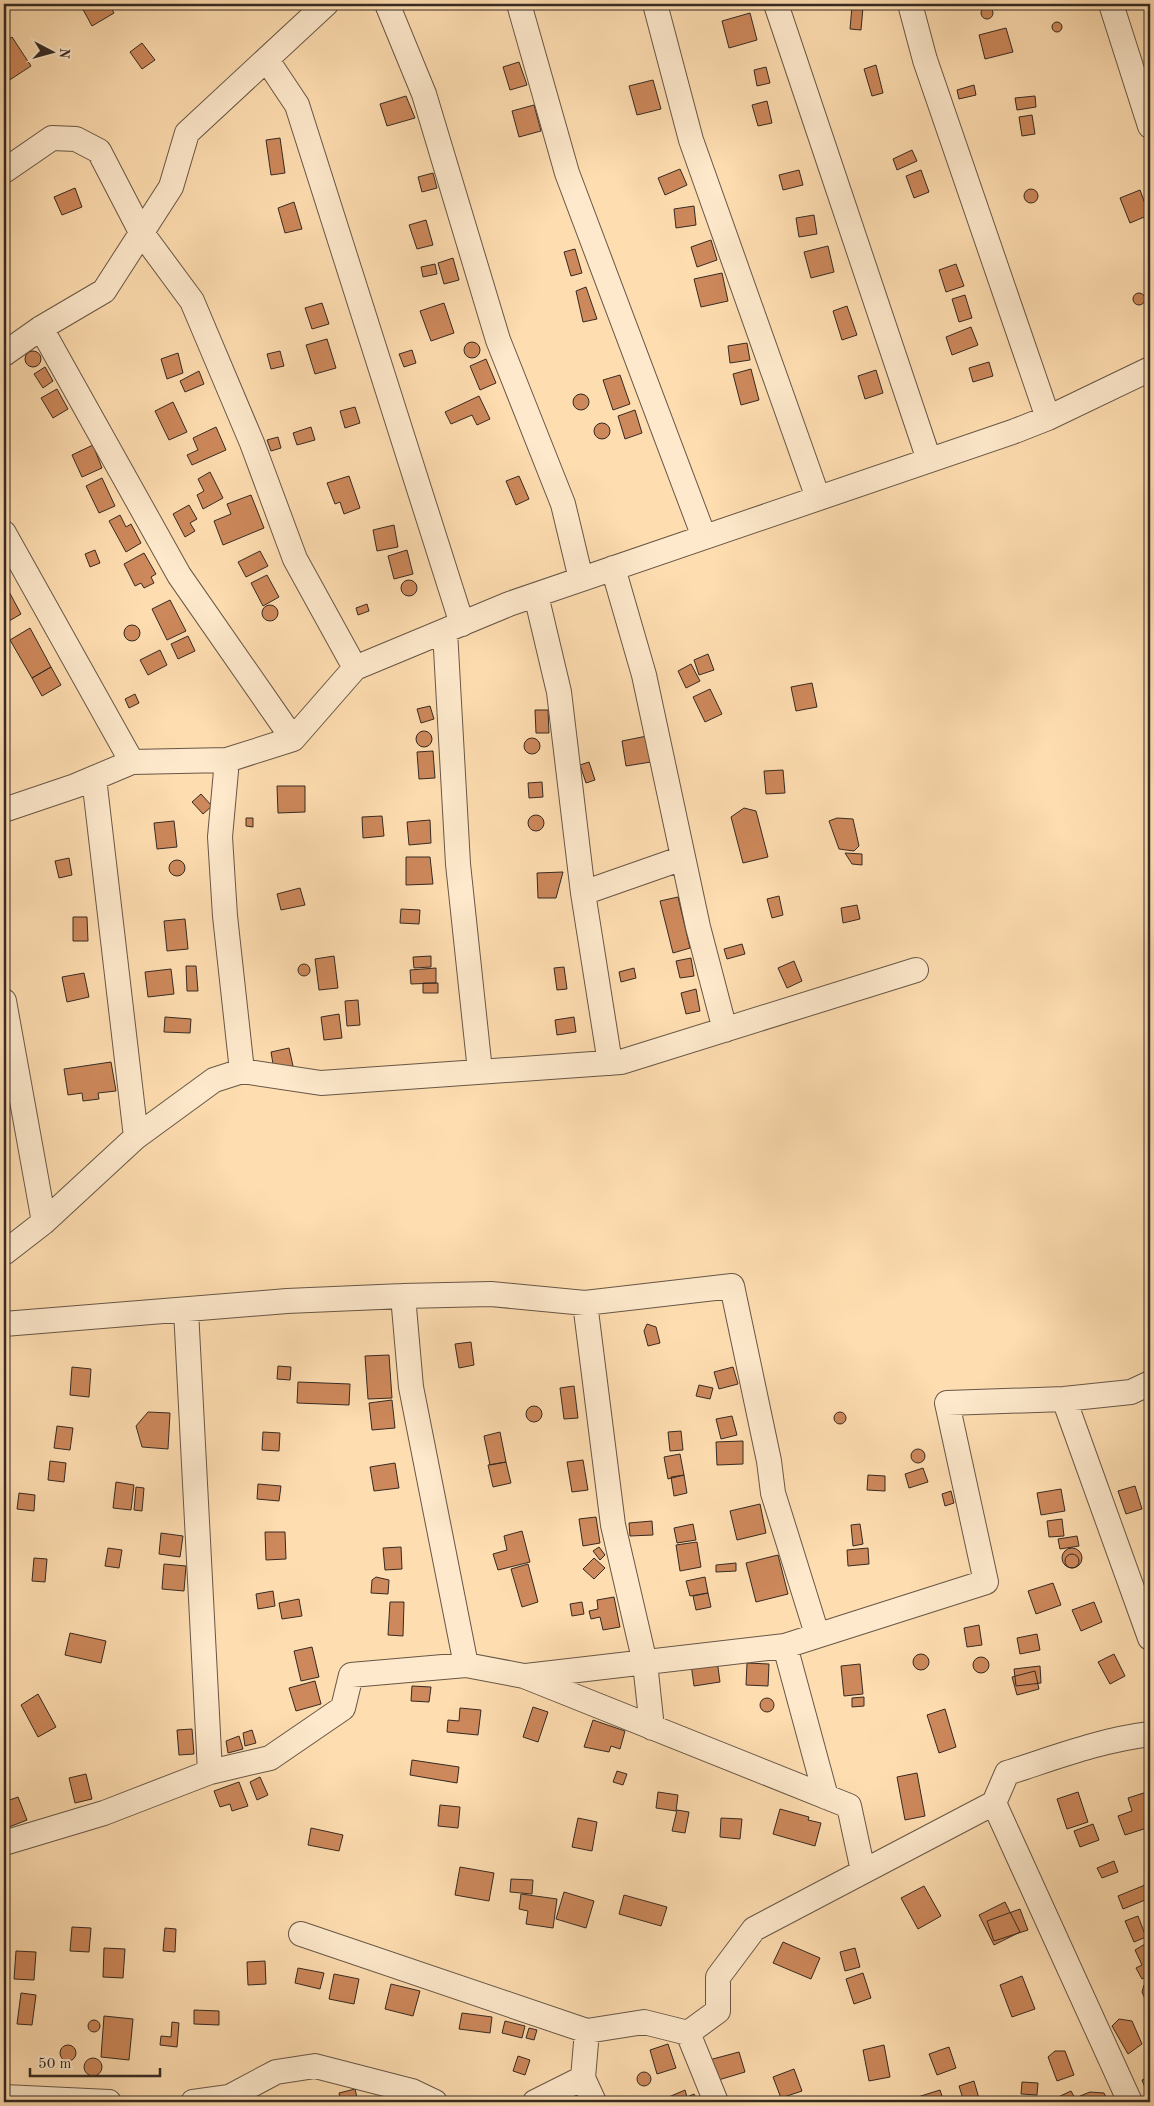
<svg xmlns="http://www.w3.org/2000/svg" width="1154" height="2106" viewBox="0 0 1154 2106" font-family="'Old Standard TT',serif">
<style>
.building{fill:#cd885b;stroke:#352a23}
.lines{fill:none;stroke-linecap:round;stroke-linejoin:round}
.minor-casing{stroke:#675746;stroke-width:26}
.minor{stroke:#fee9cc;stroke-width:24}
</style>
<rect width="100%" height="100%" fill="#feddb0"/>
<filter id="stains"><feTurbulence type="fractalNoise" baseFrequency=".004" numOctaves="4"/><feColorMatrix values="0 0 0 0 .2 0 0 0 0 .09 0 0 0 0 .02 0 0 0 .5 -.17"/></filter>
<radialGradient id="worn" r=".72"><stop offset=".6" stop-color="#630" stop-opacity="0"/><stop offset="1" stop-color="#630" stop-opacity=".3"/></radialGradient>
<path class="building" d="M80,4h29l5,9 -22,13z
M852,6l11,1 -2,23 -11,-1z
M981 13a6 6 0 1 1 12 0a6 6 0 1 1-12 0Z
M750,13l7,27 -28,8 -7,-27z
M1052 27a5 5 0 1 1 10 0a5 5 0 1 1-10 0Z
M1006,28l7,24 -28,7 -6,-24z
M12,37l19,29 -26,17 -1,-40z
M142,43l13,17 -13,9 -12,-17z
M519,62l8,23 -17,5 -7,-23z
M876,65l7,28 -11,3 -8,-27z
M766,67l4,16 -13,3 -3,-16z
M653,80l8,29 -24,6 -8,-29z
M974,85l2,10 -17,4 -2,-9z
M406,96l9,22 -28,8 -7,-22z
M1035,96l1,11 -19,3 -2,-12z
M767,101l5,22 -14,3 -6,-21z
M534,105l7,26 -22,6 -7,-26z
M1032,115l3,19 -13,2 -3,-19z
M280,138l5,35 -14,2 -5,-35z
M912,150l5,11 -20,9 -4,-11z
M680,169l7,16 -22,10 -7,-17z
M799,170l4,15 -20,5 -4,-15z
M921,170l8,22 -15,6 -8,-22z
M433,173l4,15 -15,4 -4,-15z
M75,188l7,19 -20,8 -8,-18z
M1024 196a7 7 0 1 1 14 0a7 7 0 1 1-14 0Z
M1140,190l9,25 -19,8 -10,-25z
M294,202l8,27 -17,4 -7,-25z
M694,206l2,19 -20,3 -2,-19z
M814,215l3,19 -18,3 -3,-19z
M426,220l7,25 -16,4 -8,-24z
M711,240l6,20 -20,7 -6,-20z
M828,246l6,26 -23,6 -7,-26z
M575,249l7,24 -11,3 -7,-24z
M453,258l6,22 -15,4 -6,-21z
M435,264l2,10 -14,3 -2,-10z
M956,264l8,22 -18,6 -7,-22z
M722,273l6,28 -27,6 -7,-28z
M586,287l11,32 -14,3 -7,-31z
M1133 299a6 6 0 1 1 12 0a6 6 0 1 1-12 0Z
M965,295l7,23 -13,4 -7,-23z
M322,303l7,21 -17,5 -7,-21z
M444,303l10,30 -23,8 -11,-30z
M847,306l10,29 -15,5 -9,-29z
M971,327l7,18 -26,10 -6,-18z
M327,339l9,29 -21,6 -9,-29z
M464 350a8 8 0 1 1 16 0a8 8 0 1 1-16 0Z
M747,343l3,17 -20,3 -2,-17z
M412,350l4,13 -12,4 -5,-13z
M280,351l4,15 -13,3 -4,-15z
M25 359a8 8 0 1 1 16 0a8 8 0 1 1-16 0Z
M178,353l5,20 -16,6 -6,-20z
M486,359l10,24 -16,7 -10,-24z
M989,362l4,14 -20,6 -4,-14z
M45,367l8,14 -10,7 -9,-14z
M751,369l8,31 -18,5 -8,-31z
M876,370l7,23 -18,6 -7,-23z
M199,371l5,13 -19,8 -5,-11z
M620,375l10,29 -17,6 -10,-30z
M57,389l11,20 -15,9 -12,-20z
M573 402a8 8 0 1 1 16 0a8 8 0 1 1-16 0Z
M479,396l11,23 -13,6 -5,-10 -21,9 -6,-12z
M173,402l14,30 -18,8 -14,-29z
M355,407l5,16 -15,5 -5,-17z
M635,410l7,23 -17,6 -7,-23z
M594 431a8 8 0 1 1 16 0a8 8 0 1 1-16 0Z
M216,427l10,23 -34,15 -5,-10 11,-5 -5,-12z
M311,427l4,13 -18,5 -4,-12z
M278,437l3,11 -10,3 -4,-11z
M93,445l9,23 -20,9 -10,-22z
M210,472l13,26 -20,11 -6,-14 7,-4 -6,-12z
M349,476l11,32 -16,6 -4,-12 -5,2 -8,-21z
M519,476l10,23 -13,6 -10,-24z
M102,478l13,28 -16,7 -13,-27z
M251,495l13,33 -41,17 -9,-24 17,-7 -4,-10z
M189,505l8,14 -7,4 5,8 -10,6 -12,-23z
M120,515l6,12 5,-3 10,19 -15,9 -17,-31z
M394,525l4,22 -21,4 -4,-21z
M95,550l5,13 -10,4 -5,-13z
M407,550l6,24 -19,5 -6,-23z
M260,551l8,15 -22,11 -8,-15z
M144,553l12,21 -5,3 3,6 -10,5 -3,-5 -6,3 -11,-22z
M267,575l12,22 -16,9 -12,-23z
M401 588a8 8 0 1 1 16 0a8 8 0 1 1-16 0Z
M6,586l15,28 -17,10v-37z
M170,600l16,31 -19,9 -15,-31z
M367,604l2,7 -11,4 -2,-7z
M262 613a8 8 0 1 1 16 0a8 8 0 1 1-16 0Z
M124 633a8 8 0 1 1 16 0a8 8 0 1 1-16 0Z
M30,628l21,39 -19,11 -22,-38z
M188,636l7,15 -17,8 -7,-15z
M160,650l7,15 -19,10 -8,-15z
M708,654l6,16 -15,5 -5,-15z
M691,664l9,17 -14,7 -8,-17z
M51,667l10,18 -19,11 -10,-18z
M812,683l5,24 -21,4 -5,-24z
M710,689l12,25 -17,8 -12,-25z
M135,694l4,9 -10,5 -4,-9z
M430,706l4,13 -13,4 -4,-14z
M535,710h13l1,23h-13z
M416 739a8 8 0 1 1 16 0a8 8 0 1 1-16 0Z
M647,736l4,26 -25,4 -4,-25z
M524 746a8 8 0 1 1 16 0a8 8 0 1 1-16 0Z
M433,751l2,27 -16,1 -2,-27z
M589,762l6,18 -9,3 -6,-18z
M783,770l2,23 -19,1 -2,-23z
M542,782l1,15 -14,1 -1,-15z
M277,786h28v26l-27,1z
M201,794l11,12 -9,8 -11,-12z
M744,808l12,3 12,46 -25,6 -12,-46z
M528 823a8 8 0 1 1 16 0a8 8 0 1 1-16 0Z
M382,816l2,20 -21,2 -1,-21z
M246,818h7v9l-7,-1z
M837,818l16,1 6,27 -5,5 -15,-2 -10,-28z
M430,820l1,23 -22,2 -2,-23z
M174,821l3,26 -20,2 -3,-26z
M845,853l17,1v11l-10,-1z
M406,857h24l3,27 -27,1z
M69,858l3,17 -13,3 -4,-17z
M169 868a8 8 0 1 1 16 0a8 8 0 1 1-16 0Z
M563,872l-7,26h-18l-1,-25z
M300,888l5,17 -24,5 -4,-16z
M779,896l4,19 -11,3 -5,-19z
M678,897l12,51 -17,5 -13,-52z
M857,905l3,14 -17,4 -2,-15z
M401,909l19,1 -1,14 -19,-1z
M73,917h14l1,24h-15z
M185,919l3,30 -21,2 -3,-30z
M742,944l3,10 -18,5 -3,-10z
M334,956l4,32 -19,2 -4,-31z
M431,956v11l-17,1 -1,-11z
M691,958l3,18 -14,2 -4,-17z
M794,961l8,20 -15,7 -9,-20z
M298 970a6 6 0 1 1 12 0a6 6 0 1 1-12 0Z
M186,966h10l2,25h-11z
M564,967l3,22 -10,1 -3,-22z
M436,968v15l-25,1 -1,-14z
M634,968l2,10 -15,4 -2,-10z
M171,969l3,25 -26,3 -3,-25z
M84,973l5,24 -22,5 -5,-25z
M423,983h15v10h-15z
M696,989l4,22 -14,3 -5,-21z
M358,1000l2,25 -13,1 -2,-25z
M339,1014l3,24 -18,2 -3,-23z
M165,1017l26,2 -1,14 -26,-1z
M574,1017l2,15 -19,3 -2,-15z
M289,1048l4,18 -19,4 -3,-18z
M111,1062l5,29 -18,2 1,6 -16,2 -1,-8 -14,2 -4,-26z
M647,1324l9,3 4,16 -12,3 -4,-15z
M471,1342l3,23 -15,3 -4,-24z
M389,1355l3,43 -24,1 -3,-43z
M278,1366l13,1 -1,13 -13,-1z
M72,1367l19,2 -2,28 -19,-2z
M733,1367l5,17 -19,5 -5,-17z
M298,1382l52,2 -1,21 -52,-2z
M699,1385l14,3 -3,11 -14,-3z
M574,1386l4,32 -14,1 -4,-31z
M392,1400l3,28 -23,2 -3,-27z
M526 1414a8 8 0 1 1 16 0a8 8 0 1 1-16 0Z
M834 1418a6 6 0 1 1 12 0a6 6 0 1 1-12 0Z
M148,1412l22,1 -2,36 -26,-2 -6,-21z
M732,1416l5,19 -16,4 -5,-20z
M57,1426l16,2 -3,22 -16,-2z
M681,1431l2,19 -13,1 -2,-19z
M263,1432l17,1 -1,18 -17,-1z
M500,1432l6,30 -16,3 -6,-29z
M743,1441v23l-26,1 -1,-23z
M911 1456a7 7 0 1 1 14 0a7 7 0 1 1-14 0Z
M680,1454l4,21 -16,4 -4,-22z
M583,1460l5,30 -16,2 -5,-30z
M50,1461l16,2 -2,19 -16,-2z
M506,1462l5,21 -18,4 -5,-22z
M395,1463l4,25 -25,3 -4,-24z
M923,1468l5,14 -19,6 -4,-14z
M684,1475l3,18 -13,3 -3,-19z
M868,1475l17,1v15l-18,-1z
M116,1482l18,3 -3,25 -18,-2z
M258,1484l23,2 -2,15 -22,-2z
M1135,1486l7,23 -16,5 -8,-23z
M136,1487l8,1 -2,23 -8,-1z
M1061,1489l4,22 -24,4 -4,-22z
M951,1491l3,12 -9,3 -3,-12z
M19,1493l16,2 -1,16 -17,-2z
M760,1504l6,29 -29,7 -7,-29z
M596,1517l4,26 -17,3 -4,-27z
M1062,1519l2,17 -15,1 -2,-16z
M652,1521l1,14 -23,1 -1,-13z
M693,1524l3,16 -19,3 -3,-15z
M860,1524l3,20 -10,2 -2,-21z
M522,1531l8,31 -32,8 -5,-16 14,-4 -3,-14z
M265,1532h20l1,27 -20,1z
M161,1533l22,3 -3,21 -21,-3z
M1077,1536l2,10 -19,3 -2,-10z
M697,1542l4,25 -21,4 -4,-26z
M401,1547l1,22 -17,1 -2,-22z
M599,1547l6,8 -5,5 -7,-9z
M1062 1558a10 10 0 1 1 20 0a10 10 0 1 1-20 0Z
M108,1548l14,2 -3,18 -14,-2z
M868,1548l1,16 -21,2 -1,-16z
M1065 1561a7 7 0 1 1 14 0a7 7 0 1 1-14 0Z
M778,1555l10,39 -32,8 -10,-39z
M34,1558l13,1 -2,23 -13,-1z
M594,1558l11,10 -11,11 -11,-10z
M736,1563v8l-20,1v-7z
M164,1564l22,2 -2,25 -22,-2z
M528,1564l10,38 -16,5 -11,-38z
M376,1577l13,3 -1,14 -17,-1 1,-13z
M705,1577l3,16 -18,3 -4,-15z
M1053,1583l8,22 -25,9 -8,-23z
M273,1591l2,15 -17,3 -2,-15z
M708,1593l3,14 -15,3 -3,-14z
M614,1597l6,30 -17,3 -3,-13 -9,2 -2,-8 9,-2 -1,-9z
M299,1599l3,17 -20,3 -3,-16z
M390,1602h14l-1,34 -15,-1z
M582,1602l2,12 -12,2 -2,-12z
M1094,1602l8,20 -21,9 -9,-21z
M979,1625l3,20 -15,2 -3,-19z
M70,1633l36,8 -5,22 -36,-8z
M1037,1634l3,16 -20,4 -3,-16z
M312,1647l7,30 -18,4 -7,-30z
M1114,1654l11,22 -15,8 -12,-22z
M913 1662a8 8 0 1 1 16 0a8 8 0 1 1-16 0Z
M973 1665a8 8 0 1 1 16 0a8 8 0 1 1-16 0Z
M717,1660l3,22 -26,4 -3,-22z
M747,1663l22,1 -1,22 -22,-1z
M860,1664l3,30 -19,2 -3,-30z
M1040,1666l1,17 -25,3 -2,-17z
M1035,1671l4,18 -22,6 -5,-18z
M315,1681l6,23 -25,7 -7,-23z
M412,1686l19,1 -2,15 -18,-1z
M38,1694l18,33 -18,10 -17,-32z
M864,1697v9l-12,1v-9z
M760 1705a7 7 0 1 1 14 0a7 7 0 1 1-14 0Z
M533,1707l15,5 -10,30 -15,-5z
M460,1708l21,2 -3,25 -31,-3 1,-12 11,1z
M945,1709l11,38 -17,6 -12,-38z
M593,1720l32,11 -5,18 -9,-3 -2,6 -25,-5z
M192,1729l2,25 -15,1 -2,-25z
M252,1730l4,13 -11,3 -2,-13z
M239,1736l4,13 -15,4 -2,-12z
M412,1760l47,7 -2,16 -47,-8z
M617,1771l10,3 -4,11 -10,-3z
M917,1773l8,43 -20,4 -8,-43z
M86,1774l6,25 -17,4 -6,-25z
M260,1777l8,18 -11,5 -7,-18z
M239,1782l9,24 -16,5 -2,-7 -10,3 -6,-16z
M1150,1791v36l-25,8 -7,-19 14,-5 -4,-13z
M658,1792l20,3 -2,16 -20,-3z
M1078,1792l10,30 -21,7 -10,-30z
M18,1797l9,23 -23,9v-27z
M440,1805l20,2 -2,21 -20,-2z
M780,1809l29,8 -1,3 13,3 -6,23 -42,-12z
M677,1810l12,2 -4,21 -13,-2z
M578,1818l19,4 -5,29 -20,-4z
M721,1818l21,1 -2,20 -20,-2z
M1093,1824l6,16 -19,7 -6,-16z
M311,1828l32,7 -4,16 -31,-6z
M1114,1861l4,11 -16,6 -5,-10z
M460,1867l34,6 -5,28 -34,-6z
M511,1879l22,1 -1,14 -22,-2z
M1145,1885l5,13 -27,11 -5,-13z
M924,1886l17,30 -23,13 -17,-31z
M564,1892l30,9 -8,27 -30,-9z
M521,1894l36,5 -4,29 -27,-4 2,-13 -9,-2z
M624,1895l43,12 -6,19 -42,-12z
M1005,1902l15,30 -26,13 -15,-30z
M1020,1909l8,21 -34,11 -7,-20z
M1138,1916l8,21 -12,5 -9,-21z
M72,1927l19,1 -2,24 -19,-1z
M165,1928l11,1 -1,23 -12,-1z
M1150,1941v33l-8,5 -6,-11 6,-3 -7,-15z
M783,1942l37,16 -9,21 -38,-16z
M104,1948l21,1 -2,29 -20,-1z
M855,1948l5,19 -15,4 -5,-19z
M16,1951l20,1 -2,28 -20,-1z
M265,1961l1,23 -18,1 -1,-23z
M298,1968l26,5 -4,16 -25,-6z
M863,1973l8,25 -17,6 -8,-25z
M334,1974l25,5 -5,25 -25,-5z
M1022,1976l13,33 -23,8 -12,-32z
M1150,1981v22l-5,-4 -3,-7 2,-7z
M391,1984l29,7 -7,25 -28,-7z
M21,1993l15,2 -4,30 -15,-1z
M194,2010l25,1v14l-25,-1z
M462,2013l30,4 -2,16 -31,-4z
M104,2016l29,3 -4,41 -28,-3z
M1119,2019l13,2 10,23 -14,10 -16,-28z
M88 2026a6 6 0 1 1 12 0a6 6 0 1 1-12 0Z
M505,2021l20,5 -3,12 -20,-5z
M172,2022l7,1 -2,24 -17,-2 1,-9 10,1z
M529,2028l8,2 -3,10 -8,-2z
M668,2044l8,24 -19,6 -7,-24z
M884,2045l6,32 -21,4 -6,-31z
M60 2053a8 8 0 1 1 16 0a8 8 0 1 1-16 0Z
M949,2047l7,21 -19,7 -8,-21z
M1055,2051h10l9,24 -17,6 -9,-24z
M739,2052l6,20 -30,9 -6,-21z
M518,2056l12,4 -5,15 -12,-4z
M84 2067a9 9 0 1 1 18 0a9 9 0 1 1-18 0Z
M794,2069l8,22 -21,7 -8,-21z
M637 2079a7 7 0 1 1 14 0a7 7 0 1 1-14 0Z
M1150,2076v24l-8,-20z
M974,2081l6,21h-16l-5,-16z
M1022,2082l16,1 -1,12 -16,-1z
M355,2089l3,13h-17l-2,-9z
M685,2090l2,7 7,-3 4,8h-33l-1,-3z
M940,2090l4,12h-39v-1z
M1071,2091l6,11h-20l-1,-4z
M1090,2092l14,1 4,9h-26l-2,-6z
M653,2099h5l4,3h-14z"/>
<g class="lines">
<defs>
<path id="minor" d="M387,4l37,90 74,246 65,164 18,75
M519,4l48,169 137,364
M655,4l36,136 127,358
M776,4l153,456
M910,4l15,56 123,358
M1111,4l39,122
M267,60l30,45 165,519
M4,171l48,-33 24,1 23,12 42,81 51,69 60,142 43,116 60,109
M41,328l138,247 114,164
M4,354l37,-26 63,-37 67,-104 16,-54 139,-129
M4,533l128,229
M613,568l31,107 54,252 27,103
M536,595l23,97 24,201 27,170
M445,631l13,233 22,207
M227,760l-7,77 5,79 17,155
M94,778l42,359
M4,810l71,-24 57,-24 95,-2 66,-21 62,-71 154,-64 506,-173 33,-13 102,-49
M583,893l100,-35
M4,1001l40,221
M4,1253l40,-31 92,-85 78,-57 28,-9 79,12 300,-21 295,-92
M403,1296l8,91 55,278
M585,1303l28,222 32,138 7,65
M186,1310l24,462
M4,1324l283,-23 116,-5 88,-2 94,9 147,-17 37,175 4,32 44,141
M1064,1399l86,239
M785,1646l41,151
M526,1676l259,-30 201,-64 -39,-179 117,-4 67,-7 19,-9
M994,1803l136,299
M4,1843l100,-30 106,-41 60,-14 73,-50 8,-33 115,-10 58,11 325,130 14,65
M301,1934l286,97 57,-9 44,11 30,-22v-34l36,-48 240,-126 13,-30c47,-15 93,-33 143,-39
M587,2031l-4,47 11,24
M688,2033l28,69
M4,2097l105,5
M193,2102l36,-5 47,-25 39,-6 97,25 23,11
M535,2102l48,-24"/>
</defs>
<use href="#minor" class="minor-casing"/>
<use href="#minor" class="minor"/>
</g>
<rect width="1154" height="2106" fill="none" stroke="#feddb0" stroke-width="20"/>
<rect x="5" y="5" width="1144" height="2096" fill="none" stroke="#352a23" stroke-width="2.5"/>
<rect x="10" y="10" width="1134" height="2086" fill="none" stroke="#352a23"/>
<g transform="translate(52 52) rotate(96)" stroke="#fee9cc" stroke-width="4" paint-order="stroke">
<path d="M0-4L9 19L0 12L-9 19Z" fill="#352a23"/>
<text y="-8" font-size="14" font-weight="bold" text-anchor="middle" fill="#352a23">N</text>
</g>
<path d="M30 2068v8h130v-8" fill="none" stroke="#352a23" stroke-width="2.5"/>
<text x="38" y="2068" font-size="15" fill="#352a23" stroke="#fee9cc" stroke-width="4" paint-order="stroke">50 m</text>
<rect width="100%" height="100%" filter="url(#stains)"/>
<rect width="100%" height="100%" fill="url(#worn)"/>
</svg>
